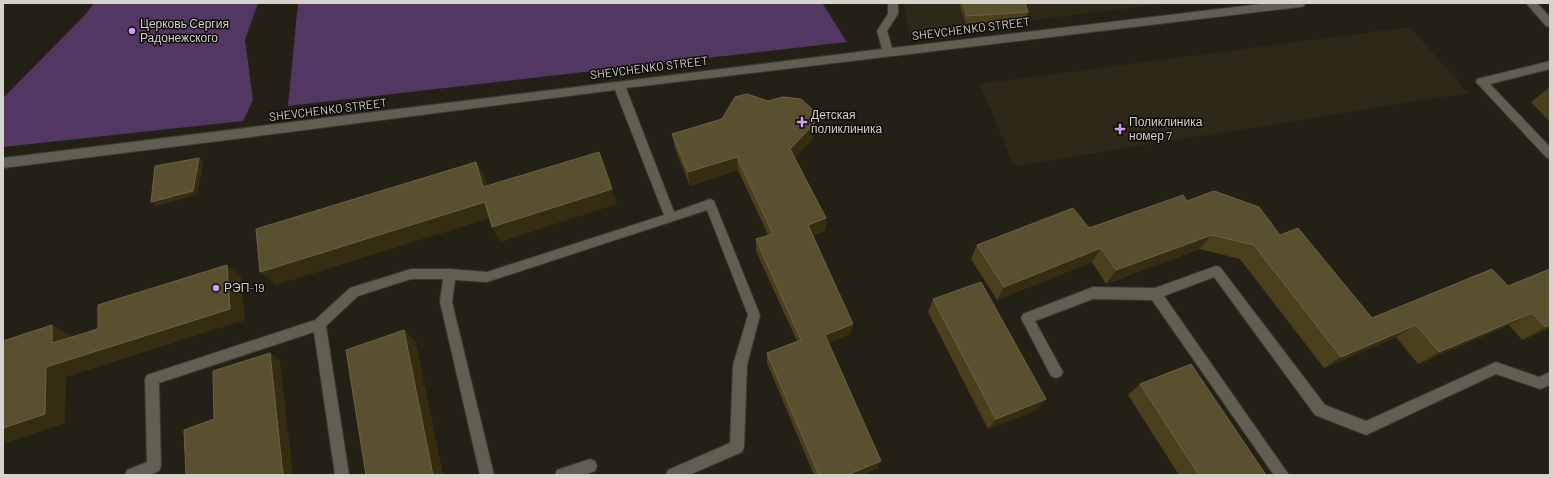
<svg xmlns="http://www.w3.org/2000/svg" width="1553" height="478" viewBox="0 0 1553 478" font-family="Barlow,sans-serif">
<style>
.built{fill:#2d2818}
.green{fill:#523763}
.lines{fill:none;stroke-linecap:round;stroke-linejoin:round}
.minor-casing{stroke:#3c3933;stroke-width:2}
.minor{fill:#615e52;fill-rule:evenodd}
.wall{fill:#4a401c}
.shaded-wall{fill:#342d11}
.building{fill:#59502f;stroke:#6c6448}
.poi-dot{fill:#d69bfa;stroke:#0b0906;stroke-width:1.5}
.labels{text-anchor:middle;stroke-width:3;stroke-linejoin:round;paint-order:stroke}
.poi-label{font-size:12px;fill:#d4d3cc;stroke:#0b0906;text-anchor:start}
.street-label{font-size:12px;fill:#d4d3cc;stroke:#0b0906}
</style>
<rect width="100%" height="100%" fill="#232015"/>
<path class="built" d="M904,3h266l-261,33z
M1410,27l58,66 -454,73 -34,-82z"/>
<path class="green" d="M94,3h164l-13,37 8,60 -10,21 -240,26v-49l82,-83z
M298,3h524l25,39 -559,64z"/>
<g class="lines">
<defs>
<path id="minor" d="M888,3h10v11l-11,17 5,17 377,-45h36l-1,3 -4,1 -674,81 48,124 36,-13 4,2 46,114 -13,50 -3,82 -2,5 -53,23h-23l2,-5 62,-27 3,-78 15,-50 -41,-105 -220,72 -32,-2 -3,22 42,173h-14l-40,-173 3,-23h-32l-53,17 -32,30 23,149h-14l-21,-143 -155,51 2,83 -2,5 -10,4h-24l2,-5 20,-8 -2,-83 2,-4 168,-55 35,-32 61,-19h39l37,3 177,-57 -49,-125 -364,47 -248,31v-10l879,-109 -5,-18 11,-17z
M1526,3h11l13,14v10l-4,-1z
M1550,61v8l-60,15 60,63v12l-4,-2 -70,-75 1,-3 4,-1z
M1216,266l4,1 105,138 41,16 130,-59 43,15 11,-5v13l-10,4 -44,-15 -130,61 -51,-20 -101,-138 -50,19 125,179h-15l-122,-175 -59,-1 -58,22 28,51 -2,4 -5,2 -5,-2 -30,-58 2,-4 70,-27 62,1z
M590,459l5,2 2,5 -2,5 -11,4h-29l2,-5z"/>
</defs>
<use href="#minor" class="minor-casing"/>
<use href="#minor" class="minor"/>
</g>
<path class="wall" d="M959,3h66l3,9 -2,7 -60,5z
M1550,87v35l-19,-20z
M672,134l141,4 -18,20 31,60 -1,13 -12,4 38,99 -22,9 49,125 -16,7h-48l-47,-112v-10l30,-12 -41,-90v-12l12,-4 -30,-65 -48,16 -15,-38z
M1187,201l93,34 92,83 136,-32 42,-17v59l-28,12 -13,-15 -91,39 -22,-27 -72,31 -84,-109 -41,-10 -93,35 -14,-22 -95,38 -26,-41 6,-14 112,-17z
M933,299l105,111 -50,19 -60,-117z
M1140,384l126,91h-87l-51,-80z"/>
<path class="shaded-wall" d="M814,124l-1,14 -23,25v-14z
M737,157l1,13 -48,16 -2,-14z
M199,158l5,4 -7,33 -41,11 -5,-4z
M476,162l9,16 6,24 -8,-15z
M612,189l5,15 -117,38 -8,-15z
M485,202l8,15 -217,68 -16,-13z
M826,218l-1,13 -18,6 1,-12z
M1212,235l-13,14 -93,35 10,-14z
M1101,248l-9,14 -95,38 7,-13z
M227,265l14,12 4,43 -179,57 -1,46 -62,21v-16l43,-61z
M1532,313l-23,12 -91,39 21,-12z
M853,324l-2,10 -27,11 1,-10z
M52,325l20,11 -1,18 -19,-11z
M1416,325l-20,12 -72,31 17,-11z
M1550,325v3l-28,12 24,-13z
M404,330l12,12 27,133h-10z
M270,353l10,7 13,115h-10z
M1046,399l-8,11 -50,19 8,-10z
M881,461l-3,7 -16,7h-15z"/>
<path class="building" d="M963,3h62l3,9 -61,4z
M747,94l21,7 15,-4 18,2 12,11 1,14 -24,25 36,69 -18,7 45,99 -28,11 56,126 -34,14h-28l-52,-122 34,-13 -45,-101 17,-5 -36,-77 -49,15 -16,-38 50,-15 13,-22z
M599,152l13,37 -120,38 -7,-25 -225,70 -4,-43 220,-67 7,25z
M199,158l-6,33 -42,11 4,-36z
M1214,191l45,16 21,28 18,-7 74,90 120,-49 16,17 42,-17v56l-4,2 -14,-14 -93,39 -23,-27 -75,32 -87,-112 -42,-10 -96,35 -15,-22 -97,39 -27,-42 96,-37 16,20 94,-33 4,6z
M227,265l3,44 -184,58 -1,47 -42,14v-87l49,-16v18l46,-14v-24z
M981,282l65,117 -50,20 -63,-120z
M404,330l29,145h-67l-20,-125z
M270,353l13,122h-97l-2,-45 30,-11 -1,-48z
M1191,364l75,111h-67l-59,-91z"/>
<g class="poi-dot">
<circle cx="132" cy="31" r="4"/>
<path d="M800 116h4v4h4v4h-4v4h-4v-4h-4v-4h4z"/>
<path d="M1118 123h4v4h4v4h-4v4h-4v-4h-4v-4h4z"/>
<circle cx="216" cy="288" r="4"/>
</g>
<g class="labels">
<g class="poi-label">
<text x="140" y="28">Церковь Сергия<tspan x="140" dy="14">Радонежского</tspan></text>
<text x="811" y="119">Детская<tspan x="811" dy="14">поликлиника</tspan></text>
<text x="1129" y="126">Поликлиника<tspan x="1129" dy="14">номер 7</tspan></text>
<text x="224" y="292">РЭП-19</text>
</g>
<g class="street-label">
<text transform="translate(971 29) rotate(-7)" y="4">SHEVCHENKO STREET</text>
<text transform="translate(649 68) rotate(-7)" y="4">SHEVCHENKO STREET</text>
<text transform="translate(328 110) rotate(-7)" y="4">SHEVCHENKO STREET</text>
</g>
</g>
<rect width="1553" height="478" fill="none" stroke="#d4d3cc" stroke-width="8"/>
</svg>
